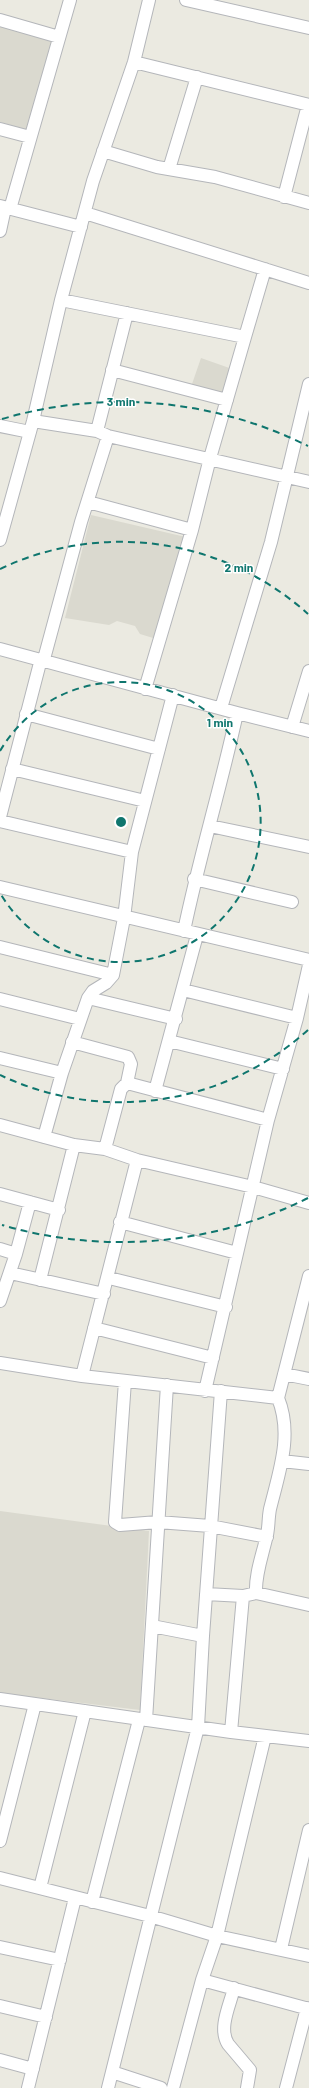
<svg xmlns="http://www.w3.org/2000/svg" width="309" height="2088" viewBox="0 0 309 2088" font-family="Barlow,sans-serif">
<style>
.education{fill:#dad9cf}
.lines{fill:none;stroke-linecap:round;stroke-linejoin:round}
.minor-casing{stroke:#b4b6ba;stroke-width:14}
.minor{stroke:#fff;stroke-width:12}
.ring{fill:none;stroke:#0f766e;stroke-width:2;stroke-dasharray:7 5}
.centre{fill:#0f766e;stroke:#fff;stroke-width:2}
.ring-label{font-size:12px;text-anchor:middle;font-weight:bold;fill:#0f766e;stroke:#fff;stroke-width:3;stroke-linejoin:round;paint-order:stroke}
</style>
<rect width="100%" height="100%" fill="#ebeae1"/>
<path class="education" d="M0,24l53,15 -25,91 -28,-8z
M201,358l34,12 -9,26 -34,-12z
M91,515l99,23 -27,103 -23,-7 -5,-8 -18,-5 -8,4 -44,-7z
M0,1511l149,20 -9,179 -140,-17z"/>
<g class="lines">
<defs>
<path id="minor" d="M186,0l123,28
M0,20l59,17
M134,62l175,43
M0,129l30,8
M103,151l54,16 58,10 94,26
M169,169l28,-92
M284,197l24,-92
M0,206l81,21
M10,209l60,-209
M85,213l224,70
M0,231l5,-23
M61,300l184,37 -35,121 -18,72 -47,159
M245,337l20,-68
M112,370l115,30
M33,421l64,10 11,5 201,46
M0,426l30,6
M97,431l30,-118
M88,502l104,28
M0,540l33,-119 28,-121 32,-119 41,-119 15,-62
M0,649l237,64 72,18
M44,659l37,-137 27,-86
M221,708l50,-166 38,-158
M26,714l133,35
M292,727l17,-56
M12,769l133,32
M0,817l41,-158
M0,821l132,31
M210,826l99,21
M194,879l98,23
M0,887l309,73
M184,931c15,-73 37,-144 53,-218
M0,947l113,28
M183,990l114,28
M88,998l88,21
M0,999l80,20
M169,1041l114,28
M72,1042l56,15 3,7 -4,19
M0,1058l62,15
M155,1091l42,-156
M0,1125l74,20 31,4 32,11 116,27 56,16
M44,1137l18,-64 26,-75 5,-7 13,-8 7,-8 11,-57 8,-66 41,-157
M105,1149l16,-60 6,-6 141,37
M0,1194l59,16
M120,1222l117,31
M0,1249l16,5
M10,1273l94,21
M109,1278l117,29
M40,1280l34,-135
M0,1301l16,-47 14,-52
M94,1328l119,30
M0,1363l82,13 196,22
M284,1374l25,5
M82,1376l55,-216
M125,1381l-10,141 5,3 38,-3 52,4 57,11
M205,1391l63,-271 29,-102 12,-53
M282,1461l27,3
M256,1593c-1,-18 6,-37 10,-54 3,-9 2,-20 4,-30 9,-37 23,-74 8,-111l31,-122
M206,1594l37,2
M152,1626l51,10
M0,1699l231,33 78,9
M146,1720l21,-335
M231,1732l12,-136 13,-3 53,12
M0,1841l35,-137
M0,1878l150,38 67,20 92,20
M40,1888l45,-177
M92,1902l47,-182
M0,1947l60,13
M281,1949l28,-119
M202,1980l107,29
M234,1988c-4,17 -16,40 -6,56l22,26 -3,18
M0,2006l46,11
M0,2060l33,9
M112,2072l49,16
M28,2088l47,-190
M108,2088l90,-361 5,-91 18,-245
M173,2088l29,-108 15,-44 48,-200
M286,2088l21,-80"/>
</defs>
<use href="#minor" class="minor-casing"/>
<use href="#minor" class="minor"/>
</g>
<g class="ring">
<path d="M0 751A140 140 0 1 1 0 893"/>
<path d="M308 1030A280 280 0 0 1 0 1075M0 569A280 280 0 0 1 308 614"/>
<path d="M308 1198A420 420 0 0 1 2 1225M2 419A420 420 0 0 1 308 446"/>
</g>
<circle cx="121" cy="822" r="6" class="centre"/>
<g class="ring-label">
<text x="121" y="406">3 min</text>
<text x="239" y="572">2 min</text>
<text x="220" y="727">1 min</text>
</g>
</svg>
